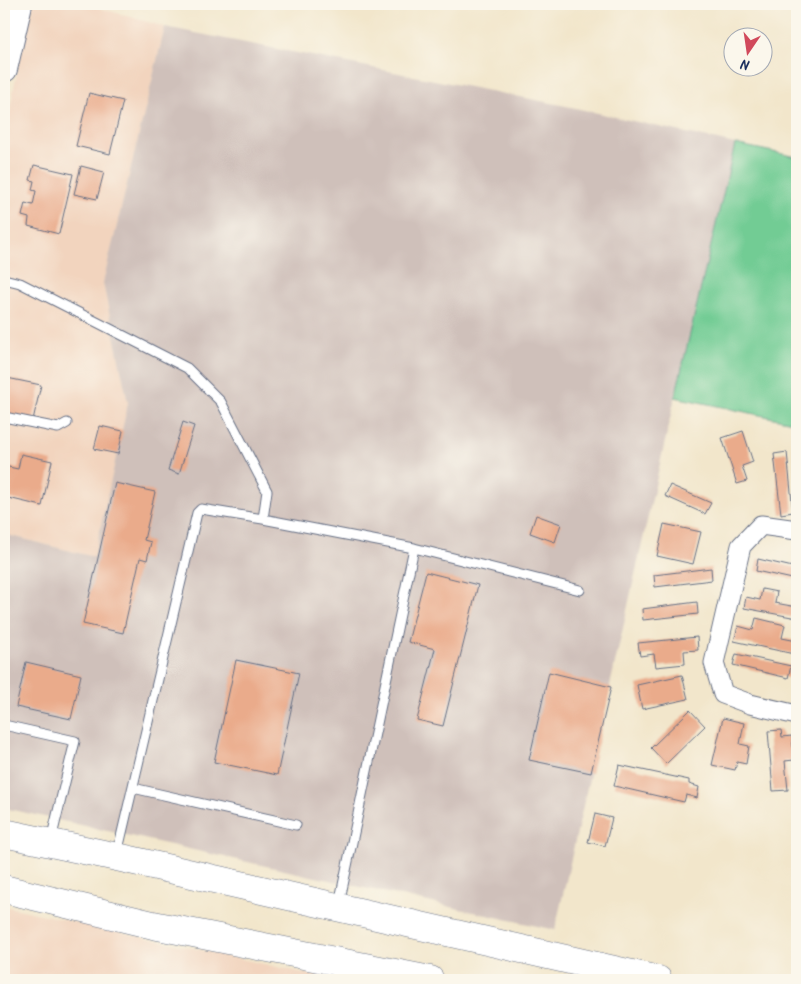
<svg xmlns="http://www.w3.org/2000/svg" width="801" height="984" viewBox="0 0 801 984" font-family="Kalam,sans-serif">
<style>
.built{fill:#f2d4be}
.industrial{fill:#cfc0ba}
.green{fill:#72cc94;stroke:#467e79}
.building{fill:#eaab8b}
.lines{fill:none;stroke-linecap:round;stroke-linejoin:round}
.lane-casing{stroke:#666f84;stroke-width:11}
.street-casing{stroke:#666f84;stroke-width:21}
.secondary-casing{stroke:#666f84;stroke-width:28}
.primary-casing{stroke:#666f84;stroke-width:29}
.lane{stroke:#fff;stroke-width:9}
.street{stroke:#fff;stroke-width:19}
.secondary{stroke:#fff;stroke-width:26}
.primary{stroke:#fff;stroke-width:28}
</style>
<rect width="100%" height="100%" fill="#fbf7ec"/>
<filter id="ink" filterUnits="userSpaceOnUse"><feTurbulence type="fractalNoise" baseFrequency=".02" numOctaves="2"/><feDisplacementMap in="SourceGraphic" scale="10" xChannelSelector="R" yChannelSelector="G"/><feConvolveMatrix kernelMatrix="1 2 1 2 8 2 1 2 1" color-interpolation-filters="sRGB"/></filter>
<filter id="wash" filterUnits="userSpaceOnUse"><feTurbulence type="fractalNoise" baseFrequency=".0096" numOctaves="4" result="noise"/><feDisplacementMap in="SourceGraphic" scale="20" xChannelSelector="R" yChannelSelector="G"/><feGaussianBlur stdDeviation="1.12" result="paint"/><feColorMatrix in="noise" values="0 0 0 0 0 0 0 0 0 0 0 0 0 0 0 0 0 1.4 0 .05"/><feComposite in="paint" operator="in"/></filter>
<g filter="url(#wash)">
<rect width="100%" height="100%" fill="#f2e6cb"/>
<path class="built" d="M30,4h56l79,23 -62,256 25,120 -34,154 -90,-23v-395z
M4,906l331,74h-331z"/>
<path class="industrial" d="M165,27l406,80 164,37 -60,253 -120,533 -551,-122v-274l90,23 34,-154 -25,-120z"/>
<path class="green" d="M735,144l62,13v266l-122,-26z"/>
<g id="blocks">
<path class="building" d="M89,93l34,8 -13,53 -34,-8z
M34,165l39,9 -14,60 -31,-8 1,-8 -7,-2 3,-13 8,2 3,-14 -4,-1 2,-9 -4,-1z
M81,166l23,6 -7,27 -23,-5z
M7,378l34,7 -8,35 -29,-6v-18z
M183,422l11,4 -15,48 -11,-4z
M100,426l23,5 -5,23 -24,-5z
M743,431l10,31 -11,4 5,15 -10,3 -15,-46z
M787,452l6,60 -12,2 -7,-60z
M21,454l31,7 -10,45 -38,-9v-31l14,3z
M115,483l40,9 -11,48 7,2 -4,18 -7,-2 -17,75 -40,-9z
M670,485l41,18 -6,11 -40,-18z
M536,515l25,9 -6,18 -25,-9z
M664,524l37,8 -8,32 -36,-8z
M758,559l39,9v12l-41,-9z
M711,568l1,12 -57,7 -1,-12z
M426,572l52,13 -35,141 -26,-6 18,-71 -27,-7z
M762,589l15,3 -2,11 22,4v11l-53,-10 2,-11 14,3z
M697,602l1,12 -55,6 -1,-11z
M756,618l29,7 -3,13 15,3 -3,13 -60,-13 4,-15 15,4z
M697,637l1,13 -14,1 1,13 -29,3 -2,-13 -14,2 -2,-13z
M736,654l55,12 -3,12 -55,-13z
M236,660l63,13 -22,102 -63,-13z
M26,662l55,13 -10,44 -55,-12z
M549,672l62,15 -20,86 -62,-13z
M682,675l6,24 -46,10 -5,-24z
M690,710l15,16 -39,38 -15,-16z
M723,718l21,5 -4,21 9,2 -3,18 -9,-2 -2,8 -23,-5z
M781,730l1,7 10,-1 2,24 -9,1 3,29 -15,1 -5,-60z
M619,765l70,15v4l10,3 -2,11 -11,-3 -2,7 -70,-16z
M595,814l17,4 -7,28 -17,-4z"/>
</g>
</g>
<g filter="url(#ink)">
<use href="#blocks" fill-opacity="0" stroke="#666f84" stroke-width="1"/>
<g class="lines">
<defs>
<path id="lane" d="M4,279l16,4 167,85 34,34 46,89 -4,28 151,29 166,42
M4,417l54,11 9,-5
M4,725l71,16 -24,99
M133,788l163,37
M117,854l80,-341 4,-4 62,10
M339,904l75,-356"/>
<path id="street" d="M797,530l-36,-5 -20,21 -27,117 9,31 27,10 47,11"/>
<path id="secondary" d="M4,69l15,-65"/>
<path id="primary" d="M4,833l113,24 541,123
M4,889l149,36 277,55"/>
</defs>
<use href="#lane" class="lane-casing"/>
<use href="#street" class="street-casing"/>
<use href="#secondary" class="secondary-casing"/>
<use href="#primary" class="primary-casing"/>
<use href="#lane" class="lane"/>
<use href="#street" class="street"/>
<use href="#secondary" class="secondary"/>
<use href="#primary" class="primary"/>
</g>
</g>
<rect width="801" height="984" fill="none" stroke="#fbf7ec" stroke-width="20"/>
<g transform="translate(748 52) rotate(193)"><circle r="24" fill="#fbf7ec" stroke="#a1a7b3"/>
<path d="M0-4L9 19L0 12L-9 19Z" fill="#d1495b"/>
<text y="-8" font-size="14" font-weight="bold" text-anchor="middle" fill="#1b2f5e">N</text>
</g>
</svg>
